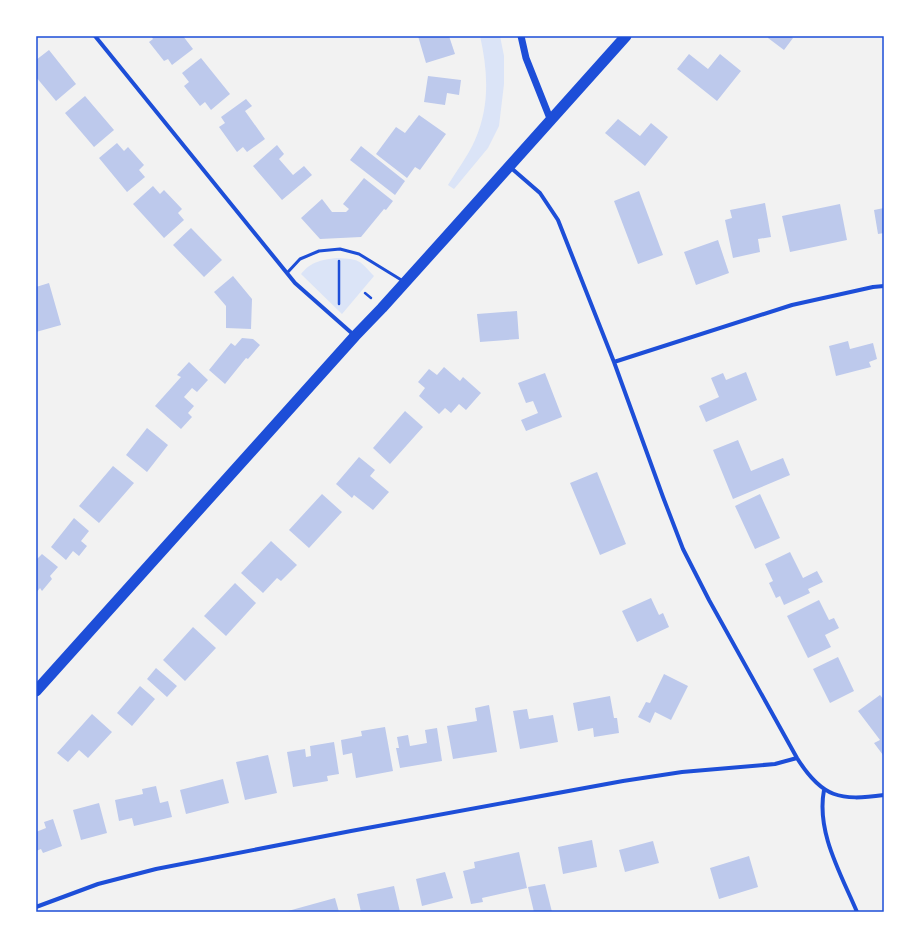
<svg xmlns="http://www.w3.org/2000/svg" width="920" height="948" viewBox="0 0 920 948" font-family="Signika,sans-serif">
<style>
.green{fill:#dbe4f7}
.building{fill:#bdc9ec}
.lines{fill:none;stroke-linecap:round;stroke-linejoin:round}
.path{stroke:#1d4ed8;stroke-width:2.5}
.service{stroke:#1d4ed8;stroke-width:3}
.minor{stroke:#1d4ed8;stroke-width:4}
.tertiary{stroke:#1d4ed8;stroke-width:7}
.trunk{stroke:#1d4ed8;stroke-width:11}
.neatline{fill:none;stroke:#1d4ed8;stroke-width:1.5}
</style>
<rect width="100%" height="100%" fill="#f2f2f2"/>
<path class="green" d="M480,36h20l4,20v28l-5,42 -11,22 -34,41 -6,-4c9,-15 20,-29 27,-45 15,-34 13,-69 5,-104z
M337,258c23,1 22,2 37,18l-32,38 -41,-40c11,-13 20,-14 36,-16z"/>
<path class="building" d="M151,36h32l10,13 -21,16 -4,-6 -4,2 -15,-19 4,-3z
M418,36h31l6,18 -29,9z
M769,36h21l3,2 -9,12 -16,-12z
M49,50l27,34 -20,17 -20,-24v-17z
M689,54l19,15 12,-15 21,17 -24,30 -40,-32z
M201,58l29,36 -19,16 -6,-8 -5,4 -16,-20 5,-4 -7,-9z
M428,76l33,4 -2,15 -12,-2 -2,12 -21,-3z
M85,96l29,34 -20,17 -29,-34z
M246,99l6,7 -7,5 20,28 -18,13 -4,-5 -6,5 -18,-25 6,-4 -4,-6z
M419,115l27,19 -26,36 -5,-3 -8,11 -31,-24 20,-27 9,6z
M618,119l22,17 11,-13 17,14 -23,29 -40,-33z
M117,143l7,8 4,-4 16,18 -5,5 6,7 -18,15 -28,-34z
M277,145l7,9 -5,5 14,16 11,-9 8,9 -30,25 -29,-34z
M361,146l44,35 -10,14 -45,-35z
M364,178l29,23 -7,9 -2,-1 -23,28 -41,2 -19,-21 21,-19 10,13h14l3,-3 -6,-5z
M153,186l7,8 4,-4 18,19 -4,4 6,7 -20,18 -31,-34z
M639,191l24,64 -25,9 -24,-63z
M765,203l6,34 -13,2 2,13 -27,6 -8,-38 7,-2 -2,-8z
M840,204l7,36 -57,12 -8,-36z
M884,208v25l-6,1 -4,-24z
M191,228l31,32 -18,17 -31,-32z
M718,240l11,33 -33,12 -12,-33z
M233,276l19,23 -1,30 -25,-1v-22l-12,-14z
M49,283l12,42 -25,7v-45z
M517,311l2,28 -39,3 -3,-28z
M242,338l11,1 7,6 -12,14 -2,-1 -21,26 -16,-14 22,-27 4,3z
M848,341l2,8 23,-6 4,16 -8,3 2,5 -35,9 -7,-30z
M189,362l19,18 -11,12 -5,-4 -8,9 10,9 -6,7 4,4 -11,12 -26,-23 26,-29 -4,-2z
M444,367l16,14 3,-4 18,16 -15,17 -7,-6 -8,9 -6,-5 -6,6 -20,-18 6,-8 -7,-6 11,-13 8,6z
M746,372l11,28 -51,22 -7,-16 20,-9 -8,-19 12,-5 3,7z
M545,373l17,44 -36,14 -5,-11 17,-7 -5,-12 -7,2 -8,-20z
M405,411l18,16 -33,37 -17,-16z
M147,428l21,17 -21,27 -21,-17z
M738,440l13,31 32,-13 7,17 -57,24 -20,-49z
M359,457l16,13 -5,6 19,16 -16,18 -19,-15 -2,3 -16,-14z
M113,466l21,17 -35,40 -20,-17z
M597,472l29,72 -26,11 -30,-72z
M322,494l20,18 -33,36 -20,-18z
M760,494l20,44 -25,11 -20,-43z
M74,518l15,13 -8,10 6,5 -8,10 -6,-5 -7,9 -15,-13z
M271,541l26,24 -16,16 -4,-3 -14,15 -22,-20z
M790,552l13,26 14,-7 6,11 -15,7 2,4 -26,12 -4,-9 -4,2 -7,-15 4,-2 -8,-17z
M42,554l16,13 -8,9 2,3 -10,12 -2,-3 -4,5v-33z
M235,583l21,20 -30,33 -22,-20z
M651,598l8,17 4,-2 6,14 -32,15 -15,-31z
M819,600l10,20 5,-2 5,10 -14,7 6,12 -23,11 -21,-42z
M193,627l23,21 -31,33 -22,-21z
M838,657l16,34 -24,12 -17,-34z
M156,668l21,18 -10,11 -20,-18z
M664,674l24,12 -17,34 -16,-8 -5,11 -12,-6 8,-15 4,1z
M140,686l15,13 -23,27 -15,-13z
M880,695l4,5 -1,55 -9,-12 6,-3 -22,-29z
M610,696l4,22h3l2,15 -25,4 -1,-9 -15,3 -5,-28z
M489,705l8,47 -44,7 -6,-33 30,-5 -2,-13z
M527,709l2,10 24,-4 5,27 -38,7 -7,-38z
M92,714l20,18 -24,26 -9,-8 -11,12 -11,-9z
M385,727l8,44 -37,7 -4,-25 -9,2 -2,-15 21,-4 -1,-5z
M437,728l5,33 -42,7 -4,-20h3l-2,-11 11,-2 2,11 17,-3 -2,-13z
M334,742l5,32 -12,2 1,5 -35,6 -6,-35 18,-3 1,8 5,-1 -1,-10z
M268,755l9,38 -32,7 -9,-38z
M223,779l6,24 -43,11 -6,-24z
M156,786l4,17 8,-2 4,16 -38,9 -2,-8 -13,3 -4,-21 28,-6 -1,-5z
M99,803l8,30 -26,7 -8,-30z
M53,819l9,27 -19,7 -2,-4 -5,2v-19l10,-4 -2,-6z
M592,840l5,27 -34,7 -5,-27z
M653,841l6,22 -34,9 -6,-22z
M519,852l8,36 -45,10 1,4 -12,2 -8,-33 12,-3 -1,-6z
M749,856l9,31 -39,12 -9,-31z
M445,872l8,26 -31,8 -6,-27z
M545,884l7,28h-18l-6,-25z
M394,886l6,26h-39l-4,-18z
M335,898l4,14h-50l-1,-1z"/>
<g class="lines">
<path class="path" d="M365,293l6,5
M339,304v-43"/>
<path class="service" d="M287,273l13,-14 19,-8 21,-2 19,5 44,27"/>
<path class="minor" d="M95,36l200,247 60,53
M510,167l30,26 18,27 56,142 49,135 20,52 26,51 88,158c25,40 43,43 87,37
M614,362l178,-57 81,-18 11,-1
M824,790c-8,42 17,84 33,122
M36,907l62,-23 58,-15 195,-38 272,-50 59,-9 93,-8 22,-6"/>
<path class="tertiary" d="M521,36l5,22 25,63"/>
<path class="trunk" d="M36,691l319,-355 27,-28 64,-71 180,-201"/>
</g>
<rect width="920" height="948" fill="none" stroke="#ffffff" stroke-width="74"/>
<rect x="37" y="37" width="846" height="874" class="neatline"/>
</svg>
